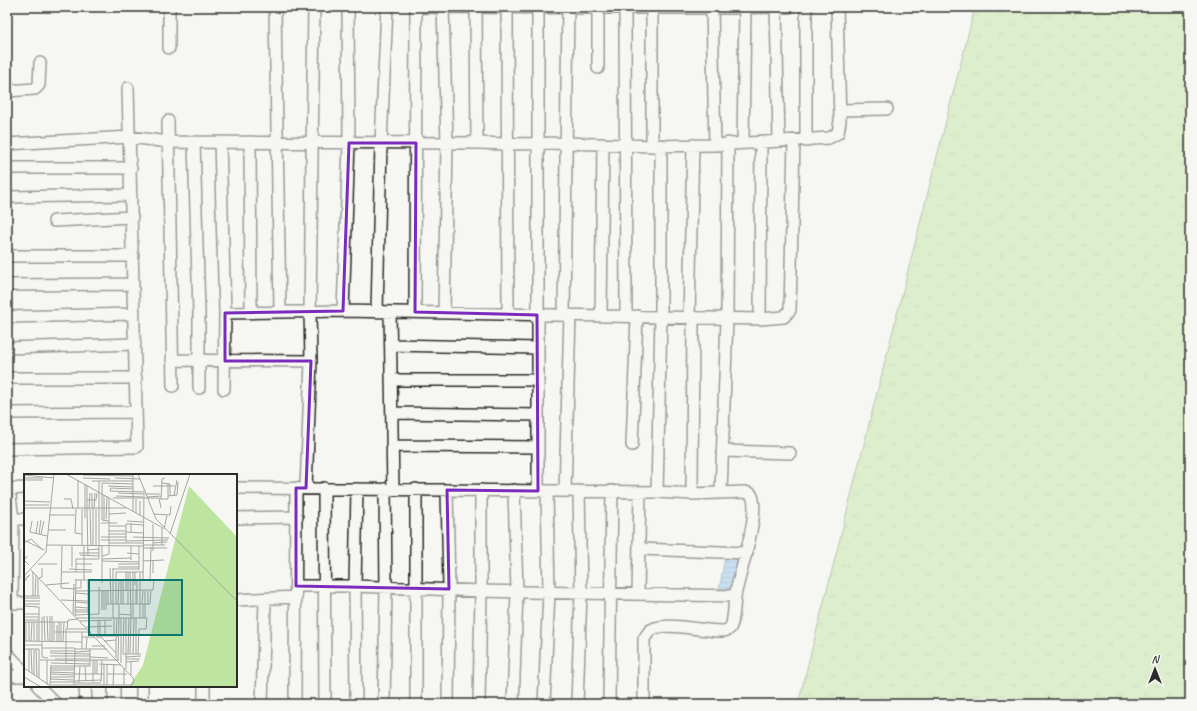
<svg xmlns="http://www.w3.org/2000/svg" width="1197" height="711" viewBox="0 0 1197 711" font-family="Caveat,sans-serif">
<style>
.grass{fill:url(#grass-tufts);stroke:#748866}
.water{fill:url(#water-rules);stroke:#6987a0}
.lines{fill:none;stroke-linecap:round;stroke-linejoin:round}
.minor-casing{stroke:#2b2b2b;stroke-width:14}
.minor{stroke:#f6f6f2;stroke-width:11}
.marked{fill:none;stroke:#7b2cbf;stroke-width:3;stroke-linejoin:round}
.inset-road{fill:none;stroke:#a5a5a2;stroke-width:1}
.view{fill:#0f766e;fill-opacity:0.15;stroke:#0f766e;stroke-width:2}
.inset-edge{fill:none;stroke:#2b2b2b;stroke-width:2}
</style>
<defs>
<pattern id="grass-tufts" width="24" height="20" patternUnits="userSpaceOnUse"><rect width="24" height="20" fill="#bee5a0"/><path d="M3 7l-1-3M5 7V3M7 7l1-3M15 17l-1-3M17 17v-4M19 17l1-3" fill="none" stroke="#a3c58a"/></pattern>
<pattern id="water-rules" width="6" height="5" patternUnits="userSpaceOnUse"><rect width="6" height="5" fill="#92c4ee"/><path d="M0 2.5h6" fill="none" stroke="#779fc1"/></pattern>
</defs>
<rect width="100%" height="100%" fill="#f6f6f2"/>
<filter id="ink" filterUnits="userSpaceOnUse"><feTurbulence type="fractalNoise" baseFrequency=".025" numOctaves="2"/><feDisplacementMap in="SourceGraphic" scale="8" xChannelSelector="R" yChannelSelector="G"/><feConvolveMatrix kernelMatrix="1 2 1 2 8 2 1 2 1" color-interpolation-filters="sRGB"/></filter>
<g filter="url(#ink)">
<path class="grass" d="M975,7h215v697h-392z"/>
<path class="water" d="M726,552l23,5 -11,37 -19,-4z"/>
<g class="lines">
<defs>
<path id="minor" d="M169,7v41
M275,7l5,305
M422,7l275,1 92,-1
M443,7l4,136 -3,170
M476,7l1,136
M507,7l1,307
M598,7v61
M652,7v139
M806,7v134
M625,8l1,308
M712,8l3,137
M776,8l3,133
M7,91l28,-2 4,-4 1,-22
M840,110l47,-1
M168,121l5,265
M194,142l5,171v75
M220,142l5,171 -1,76
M250,142l1,170
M743,142l2,-134
M7,144l123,-7 38,5 309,1 31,1 59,-1 85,3 63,-1 114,-7 9,-5 2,-12 -3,-114
M7,168h124
M7,197l124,-2
M54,221l78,-4
M7,256h126
M7,285l126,-1
M343,311l6,-168 -1,-136
M377,312l4,-168 6,-137
M390,312l3,177
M415,312l1,-305
M225,313l118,-2 417,8 24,-2 6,-7 4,-169
M564,315l4,-308
M601,316l2,-172
M7,317l127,-3
M689,317l4,-172
M760,319l1,-178
M391,345l146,3
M7,348l128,-4
M172,360l139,1
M7,378h129
M391,380h146
M7,413l129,-1
M392,413l145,2
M632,445l5,-129
M392,446l145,1
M7,449l130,-2 -9,-359
M723,451l67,2
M236,488l421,4 35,2 53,-2 6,2c11,16 -13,83 -16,103 -1,7 -1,26 -5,31 -2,2 -5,3 -8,3 -20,0 -48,-8 -67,-3 -6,2 -8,6 -11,11v65
M306,488l5,-127 -1,-50 4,-304
M324,488l1,216
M7,489l18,-1
M9,489l4,30 -1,84
M447,490l2,99 -1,115
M538,491v-484
M565,491l5,-176
M657,492l4,-175v-172
M721,493l6,-175 1,-175
M692,494l1,-177
M236,518l61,-1
M7,519h18
M640,549l107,4
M296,586h59l126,5 254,5
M638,594l2,-102
M236,600l60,-3
M7,603h18
M7,653l18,20
M7,676h18
M38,686l18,18
M85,686l1,18
M114,704v-18
M142,704v-18
M204,704v-18
M262,704l3,-105
M295,704l1,-216
M356,704l-1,-118 2,-97
M384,704l2,-116 -1,-99
M416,704v-215
M479,704l2,-113v-101
M513,704l4,-112 -3,-102
M544,704l5,-112 -2,-101
M577,704l4,-111 -2,-102
M609,704l3,-213"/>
</defs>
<use href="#minor" class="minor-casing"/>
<use href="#minor" class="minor"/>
</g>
</g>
<path d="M0 0H1197V711H0ZM349,143h67l-1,169 122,3 1,176 -91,-1 2,99 -153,-3v-98h10l5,-127h-86v-48l118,-2z" fill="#f6f6f2" fill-opacity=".55" fill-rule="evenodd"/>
<path class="marked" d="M349,143h67l-1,169 122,3 1,176 -91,-1 2,99 -153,-3v-98h10l5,-127h-86v-48l118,-2z"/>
<g transform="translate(24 474)">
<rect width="213" height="213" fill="#f6f6f2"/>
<path d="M165,12l48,51v150h-108l14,-22z" fill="#bee5a0"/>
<path class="inset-road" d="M42,0l97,54M114,0l18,45 81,82M0,1l30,3M59,1l50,1M0,4h19M59,4l27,1M91,4l25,1M0,6h19M68,7h41M138,9l8,1v12M61,10v34M84,12l25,1M129,12h22M86,17l33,1M86,17l1,-3 22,1M94,19l25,1M78,20v-11l31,1M78,20v26l7,1M122,20h14M92,22l27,1M144,22l9,-1 1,-13M150,22l3,-16M123,23l14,-1M89,24h46l2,10M40,25h7l2,10M136,25h8v-16M137,25l1,-20 3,-1M63,26h9l1,-7M0,27l26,1M116,27v15M0,31h25M0,34h102M52,35l-1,24 7,1M54,35v-29M58,35v37M63,35l1,47M63,35v-24M65,35l1,-16M66,35l1,37M68,35v-16M69,35v37M70,35l1,-16M72,35v37M109,37v-36M112,39v-14M85,40l17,-1M130,40l16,1 1,-9M25,41h26M82,45l1,-23M8,47l-2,11 17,4M80,47v-26M103,47l16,1M77,49h16M85,52h17M138,54v17M140,55l3,-14M24,56h18M85,57h17M102,58l17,1M107,58v-8l12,1M12,59l2,-12M15,60l2,-14M17,60l3,-13M85,60h17M146,60l20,-60M77,63h25M109,63l36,1M0,66l20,10M77,66h25M102,67l42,-1M102,68v-18h5M0,69l7,-4 12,11M85,69h34M129,69l14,-1M23,71l96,1M119,71h22M38,72l-1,42 15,1M48,72v21M60,72v34M75,72v-65M78,72v37M107,72v14M119,74h24M63,76l12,-1M129,77v-27M55,79h20M103,79l12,1M56,81l19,1M3,82l-3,4 5,5M78,82l7,-2v-56M78,85l29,-1M78,87l37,1M119,87l21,-1M14,90h19M52,90h16M94,90h21M94,93h21M86,94l1,36M45,95l23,1M89,95h26M115,96v-24M9,98v24M38,98h30M52,98v-13h23v-13M92,98h27M104,98v32M106,98l1,46M111,98v13M129,99v-13M0,102l22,-24 8,-78M15,104l3,-1v-9M51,106h17M64,106v35M78,106h58M99,106v24M113,106v24M119,106l1,-90M126,106l1,-33M2,107v-3l4,-3 -4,3M22,111l23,-2M52,114h5v-8M78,116v20M52,117l77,-1 1,-10M80,117v19M82,117v19M84,117v13M102,117v-19M116,117v-18M52,119l12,1M0,122h16M11,122l1,-21M14,122v-18M0,124h16M37,126l27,1M0,127h16M52,128l12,1M0,130h16M82,130h44l1,-13M92,130v-32M94,130l1,-24M95,130v14M97,130v-24M109,130v-32M112,130v-13M118,130l1,-13M124,131v-14M0,132l15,1M51,133l13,1M51,136h13M51,138h13M0,140h15M49,140l1,-30M95,140l12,1M51,141l24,-1v-27M20,142l1,25M23,142l1,25M26,142v25M28,142v25M51,142l1,-37M0,143h15M18,143v40l6,1M53,144h70l-1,11h-7l-1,25M89,144v-50M90,144v18M100,144l-1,36h3M102,144v36h15M109,144v-14M116,144v-27M119,144v-14M121,144v-27M0,146h15M74,146v16M56,147l32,-1M0,148h44M2,148v19M35,148v20M62,153l26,-1M43,155l1,-9 10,-1M31,158h36M58,158v17M73,162h22M76,162v-16M81,162v-16M58,163h13M72,163h5l15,16M92,166l1,-22M0,167l58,1M5,167v-19M7,167l1,-19M10,167v-19M13,167v-19M15,167v-34M30,167v-19M80,167l12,-1v18M33,168v-17M37,168v-20M39,168l1,-20M0,171h18M68,172h13M18,174h33l-1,37M0,175h15v29M7,175l1,24M12,175l1,28M51,175h32M62,175l1,-12M26,177h25M51,178l15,-1M26,179l40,1M106,179l1,-35M104,180l1,-36M109,180l1,-36M112,180v-36M26,182h40M66,183l18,1M102,183l15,-1M31,185h35M102,185h14M16,186h7v25M23,186l43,1M66,186h28M69,186v22M94,187l1,-43M102,188l13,-1M27,189l39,1M42,189v-34h21M97,189v-45M75,190l22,1M27,192h39v-17M61,192l1,15M0,194l25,17h83l2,-6 -103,-109M26,194h24M102,195v-15M26,196h24M5,197v-22M26,198l25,1M26,200l25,1M51,200h29M71,200v-14M73,200v-14M83,200h20M10,201v-25M107,201v-13M0,203l17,10M26,203h25M26,205l24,1M50,207l27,-1M26,208h24M55,208l1,-16M77,208l1,-22M50,209h27M26,211l1,-20M80,211v-21M83,211v-21M89,211l1,-21M100,211v-17"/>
<path class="view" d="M65,106h93v55h-93z"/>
<rect width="213" height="213" class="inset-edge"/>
</g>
<rect width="1197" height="711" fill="none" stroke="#f6f6f2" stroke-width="24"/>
<rect x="12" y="12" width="1173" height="687" fill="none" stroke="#2b2b2b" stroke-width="1.5" filter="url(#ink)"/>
<g transform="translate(1155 669)" stroke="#f6f6f2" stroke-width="3" paint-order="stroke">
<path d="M0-3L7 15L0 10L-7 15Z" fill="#2b2b2b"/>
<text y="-6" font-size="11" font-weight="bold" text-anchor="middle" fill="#2b2b2b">N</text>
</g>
</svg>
